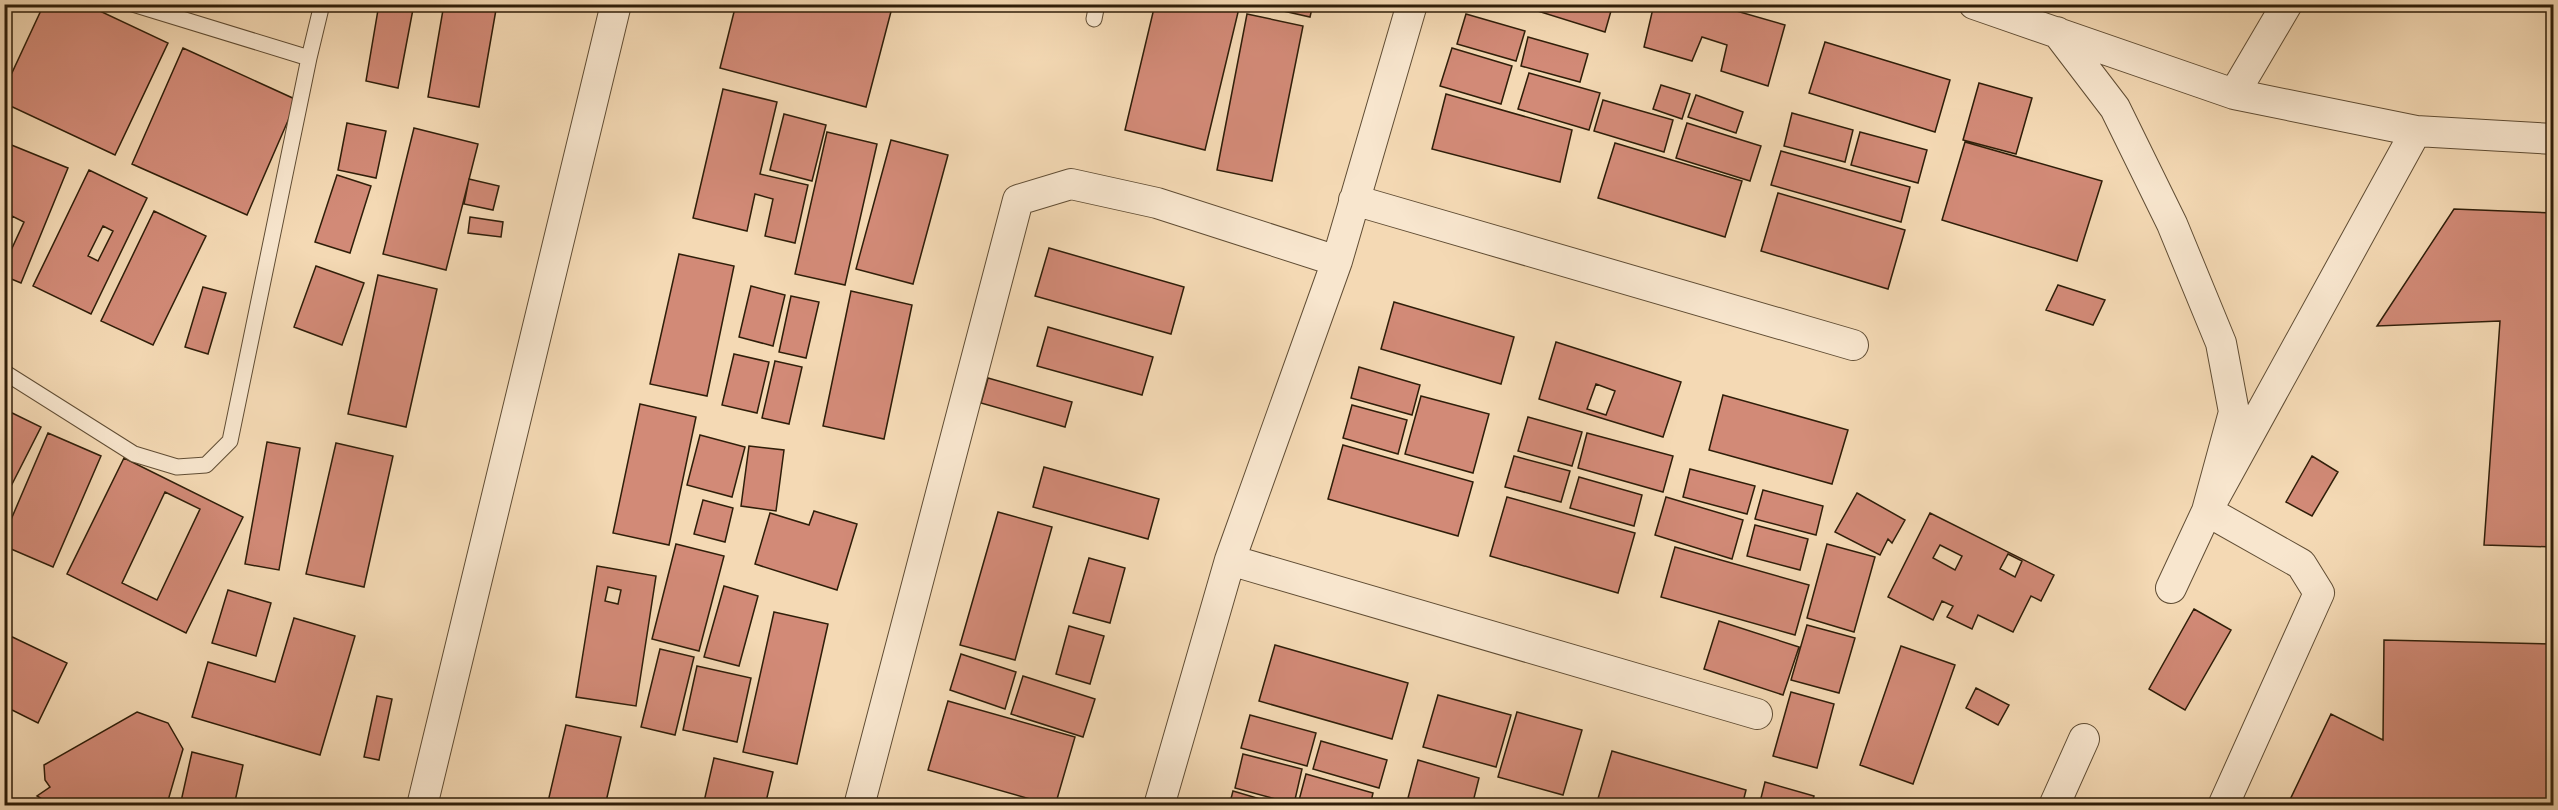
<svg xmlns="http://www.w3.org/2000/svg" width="2558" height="810" viewBox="0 0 2558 810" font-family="'EB Garamond',serif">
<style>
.building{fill:#d28a77;stroke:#2f1e09;stroke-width:1.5;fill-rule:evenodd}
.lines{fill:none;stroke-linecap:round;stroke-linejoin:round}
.lane-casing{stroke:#604d34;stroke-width:17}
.street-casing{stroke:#604d34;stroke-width:32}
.lane{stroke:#f8e6ce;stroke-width:15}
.street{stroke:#f8e6ce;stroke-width:30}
</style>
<rect width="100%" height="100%" fill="#f4d9b4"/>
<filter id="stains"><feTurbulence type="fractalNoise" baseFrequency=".00333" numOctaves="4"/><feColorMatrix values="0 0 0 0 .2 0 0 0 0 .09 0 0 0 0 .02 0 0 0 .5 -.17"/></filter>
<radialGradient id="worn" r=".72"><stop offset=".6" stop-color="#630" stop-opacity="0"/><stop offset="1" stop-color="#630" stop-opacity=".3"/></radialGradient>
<path class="building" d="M44,4h41l83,39 -53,112 -111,-52v-13z
M379,4h35l-16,84 -32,-7z
M444,4h53l-18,103 -51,-10z
M736,4h157l-27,103 -146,-39z
M1155,4h85l-35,146 -80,-20z
M1252,4h61l-3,13z
M1515,4h98l-8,28z
M1654,4h58l73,21 -17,61 -47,-15 6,-26 -25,-8 -10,24 -48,-14z
M1247,14l56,12 -31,155 -55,-11z
M1466,14l59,17 -9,30 -59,-17z
M1528,37l60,17 -8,28 -59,-16z
M1825,42l125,38 -15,52 -126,-39z
M183,48l114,52 -50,115 -115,-51z
M1452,48l60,18 -11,38 -61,-18z
M1529,73l71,20 -11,37 -71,-21z
M1979,83l53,15 -16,56 -53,-14z
M1661,85l29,9 -8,25 -29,-10z
M723,89l54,13 -17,72 48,11 -13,58 -30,-7 8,-37 -18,-5 -8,37 -54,-13z
M1446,94l126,36 -12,52 -128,-33z
M1696,95l47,17 -7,21 -48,-16z
M1603,100l70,20 -9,32 -70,-21z
M1792,113l61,17 -8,32 -61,-16z
M784,114l42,11 -14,56 -42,-11z
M347,123l39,8 -10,47 -38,-8z
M1687,123l74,23 -11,35 -74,-23z
M414,128l64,16 -32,126 -63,-16z
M827,132l50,12 -32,141 -50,-11z
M1860,132l67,18 -9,33 -67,-18z
M891,140l57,15 -35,129 -57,-15z
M1965,142l137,39 -25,80 -135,-41z
M1615,143l127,38 -17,56 -127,-39z
M9,144l59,24 -47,115 -17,-7v-19l3,2 17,-37 -12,-6 -8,16v-78z
M1781,151l129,36 -9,35 -130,-37z
M89,170l58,28 -56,116 -58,-28zM103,226l10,5 -15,30 -10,-5z
M337,175l34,11 -21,67 -35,-11z
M469,179l30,7 -6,24 -29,-6z
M1778,193l127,37 -17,59 -127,-38z
M2454,209l100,4v334l-70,-2 16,-224 -123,5z
M154,211l52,25 -53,109 -52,-24z
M470,217l33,5 -2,15 -33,-4z
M1049,248l135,39 -13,47 -136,-38z
M679,254l55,12 -27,130 -57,-12z
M316,266l48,17 -22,62 -48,-18z
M378,275l59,14 -31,138 -58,-13z
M2058,285l47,15 -12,25 -47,-15z
M751,286l34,9 -12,51 -34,-9z
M203,287l23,6 -18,61 -23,-7z
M851,291l61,14 -28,134 -61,-13z
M791,296l28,6 -13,56 -27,-6z
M1394,302l120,35 -13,47 -120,-35z
M1048,327l105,30 -11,38 -105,-29z
M1556,342l125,40 -18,55 -124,-38zM1596,384l19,7 -9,24 -19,-6z
M734,354l35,8 -12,51 -35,-8z
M775,361l27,6 -13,57 -27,-6z
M1359,367l61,18 -8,30 -61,-17z
M988,378l84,24 -7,25 -84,-24z
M1723,395l125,35 -16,54 -123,-34z
M1421,396l68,18 -16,59 -68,-19z
M640,404l56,13 -27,128 -56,-12z
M1352,405l55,15 -9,34 -55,-16z
M4,409l37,18 -37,73z
M1528,417l54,15 -10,34 -54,-15z
M48,433l53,23 -48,111 -49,-21v-10z
M1587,433l86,23 -10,36 -85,-24z
M700,435l45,12 -13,50 -45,-12z
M267,442l33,6 -21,122 -34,-6z
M336,443l57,13 -29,131 -58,-13z
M1343,445l130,37 -15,54 -130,-37z
M749,446l35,4 -8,61 -35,-5z
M1514,456l56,15 -9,31 -56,-15z
M2312,456l26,16 -26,44 -26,-14z
M124,458l119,59 -57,116 -119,-59zM165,492l35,17 -43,91 -35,-17z
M1044,467l115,32 -11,40 -115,-32z
M1690,469l65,17 -8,28 -64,-17z
M1579,477l63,18 -8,31 -64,-18z
M1763,490l60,16 -7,29 -61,-16z
M1857,493l48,27 -13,23 -4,-4 -8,16 -45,-23z
M1507,497l128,36 -17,60 -128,-37z
M1666,497l77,23 -11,39 -77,-24z
M703,500l30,8 -8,34 -31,-8z
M814,511l43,13 -20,66 -82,-26 15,-51 39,12z
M998,512l54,15 -37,133 -55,-15z
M1930,513l124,62 -13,26 -10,-5 -18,36 -35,-17 -6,14 -25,-12 6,-11 -11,-5 -9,19 -45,-23zM1940,545l22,11 -7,14 -22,-12zM2008,554l14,7 -7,16 -15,-8z
M1755,525l53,14 -8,31 -53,-14z
M676,544l48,12 -25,95 -47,-12z
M1827,544l48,13 -21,75 -47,-14z
M1675,547l134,38 -14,50 -134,-38z
M1089,558l36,10 -15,55 -37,-10z
M597,566l59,10 -20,130 -60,-9zM608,587l13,3 -3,14 -13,-3z
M724,586l34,10 -19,70 -35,-9z
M228,590l43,13 -15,53 -44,-13z
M2194,609l37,21 -46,80 -36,-21z
M774,612l54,12 -31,140 -54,-12z
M294,618l61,18 -35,119 -128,-38 16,-55 67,20z
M1719,621l80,26 -16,48 -79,-26z
M1807,625l48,13 -16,55 -48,-13z
M1069,626l35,10 -14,48 -34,-10z
M4,633l63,30 -29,60 -34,-17z
M2554,635v171h-267l44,-92 52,26 1,-100 169,4z
M1275,645l133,38 -16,56 -133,-38z
M1901,646l54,19 -42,119 -53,-19z
M660,649l34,8 -19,78 -34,-8z
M961,654l55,18 -11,37 -55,-19z
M697,666l54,12 -14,64 -54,-12z
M1023,676l72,23 -12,38 -72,-23z
M1976,688l33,17 -11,20 -32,-17z
M1791,692l43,12 -17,64 -44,-12z
M1438,695l73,20 -15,52 -73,-20z
M377,696l15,3 -13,61 -15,-3z
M948,701l127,36 -20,69 -127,-36z
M137,712l31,11 15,26 -16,55 -114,2 -16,-10 13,-9 -5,-7 -1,-15z
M1517,712l65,18 -19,65 -65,-18z
M1250,715l66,18 -9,33 -66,-18z
M566,725l55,12 -16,69h-58z
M1321,741l66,19 -8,28 -66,-19z
M1612,751l134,39 -4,16h-133l-12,-4z
M192,752l51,13 -9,41h-54z
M1243,754l59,15 -8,35 -59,-16z
M714,758l59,14 -8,34h-62z
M1418,760l61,18 -7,28h-39l-25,-8z
M1306,774l67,19 -3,13 -72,-2z
M1765,782l49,14 -3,10h-52z
M1233,791l51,15h-55z
M255,801l21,5h-22z"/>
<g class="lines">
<defs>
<path id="lane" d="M133,4l176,54
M1094,19l3,-15
M4,372l130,82 43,13 29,-2 24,-24 79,-383 13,-54"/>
<path id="street" d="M1974,4l260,90 182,37 138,8
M2057,32l58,76 57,116 49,119 13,69 -27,99 94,53 18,29 -96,213
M2234,94l53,-90
M1354,200l499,145
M1230,560l527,154
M2171,588l36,-77 209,-380
M422,806l194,-802
M859,806l159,-606 53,-16 86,19 180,58
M1159,806l71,-246 107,-299 75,-257
M2054,806l30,-67"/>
</defs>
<use href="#lane" class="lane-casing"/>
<use href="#street" class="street-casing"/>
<use href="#lane" class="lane"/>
<use href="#street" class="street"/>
</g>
<rect width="2558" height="810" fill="none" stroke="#f4d9b4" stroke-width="24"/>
<rect x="6" y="6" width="2546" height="798" fill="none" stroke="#2f1e09" stroke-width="3"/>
<rect x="12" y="12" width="2534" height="786" fill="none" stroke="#2f1e09" stroke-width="1.5"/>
<rect width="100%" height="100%" filter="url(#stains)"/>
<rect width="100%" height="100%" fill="url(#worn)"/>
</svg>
